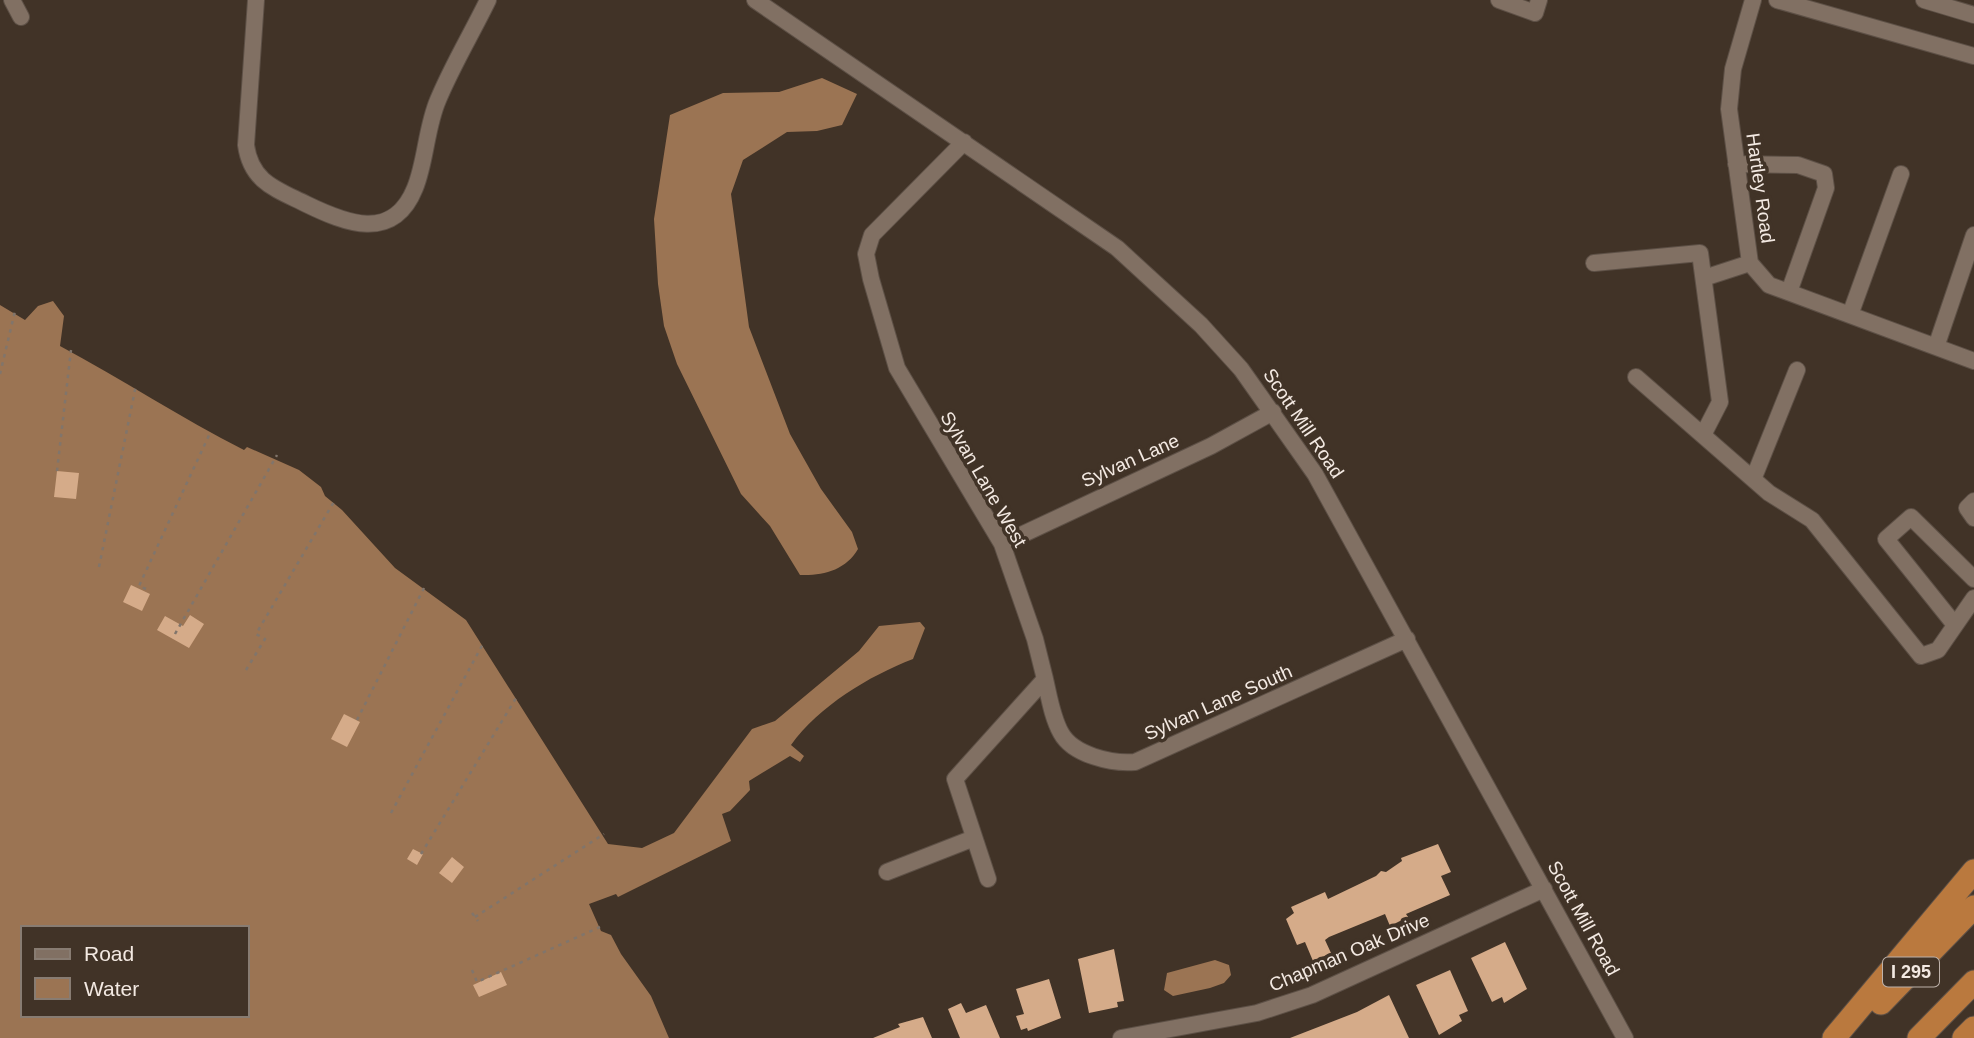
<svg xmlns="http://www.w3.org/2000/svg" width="1974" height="1038" viewBox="0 0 1974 1038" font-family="Helvetica,sans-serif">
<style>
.water{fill:#9b7453;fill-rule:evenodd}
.building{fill:#d5ab89}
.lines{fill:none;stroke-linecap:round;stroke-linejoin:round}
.minor-casing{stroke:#5d5046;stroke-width:18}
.highway-casing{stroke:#5d5046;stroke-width:25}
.path{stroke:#81756b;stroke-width:2.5;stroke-dasharray:3.5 5;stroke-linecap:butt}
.minor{stroke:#817063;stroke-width:16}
.highway{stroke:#ba793e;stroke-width:23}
.labels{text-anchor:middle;stroke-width:7;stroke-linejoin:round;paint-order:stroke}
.shield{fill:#413327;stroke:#beb2aa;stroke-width:2}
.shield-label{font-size:18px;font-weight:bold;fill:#f3e9e2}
.street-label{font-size:19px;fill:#f3e9e2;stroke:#413327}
</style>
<rect width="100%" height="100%" fill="#413327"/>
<path class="water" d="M822,78l35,16 -15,31 -25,6 -30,1 -44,28 -12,34 18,133 41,107 31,55 31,43 6,17c-12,21 -35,27 -58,26l-30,-49 -29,-32 -64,-130 -13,-38 -6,-42 -4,-65 16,-104 53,-22 56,-1z
M53,301l11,15 -4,30c62,33 121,72 184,104l3,-3 52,23 22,17 4,9 17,14 53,58 71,52 142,224 34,4 32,-15 78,-104 23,-8 84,-70 20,-25 41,-4 5,6 -12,31c-44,17 -94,47 -122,86l13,11 -4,6 -10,-6 -41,25 1,9 -20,21 -8,3 9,27 -113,56 -2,-3 -27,10 12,27 10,4 10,19 30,42 18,42h-669v-733l25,15 13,-14zM23,928h224v87h-224z
M1215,960l14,5 2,10 -7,8 -14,5 -37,8 -9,-6 3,-17z"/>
<path class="building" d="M57,471l22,2 -3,26 -22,-2z
M131,585l19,9 -8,17 -19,-9z
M190,615l14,9 -15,24 -32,-18 8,-14 18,10z
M344,714l16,8 -13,25 -16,-8z
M1438,844l13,28 -10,4 9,19 -44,19 2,3 -18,9 -5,-12 -56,23 -4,3 6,13 -18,8 -8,-19 -8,3 -11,-26 8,-6 -3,-6 34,-15 3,7 48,-23 5,-5 5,1 16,-11 -1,-3z
M413,849l10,5 -6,11 -10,-6z
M452,857l12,10 -12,16 -13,-10z
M1505,942l22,47 -23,14 -2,-6 -10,5 -21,-44z
M1114,949l10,52 -7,1 1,5 -29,6 -11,-54z
M1450,970l18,41 -9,4 3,6 -23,14 -23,-50z
M501,972l6,13 -28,12 -6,-12z
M1049,979l12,39 -33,13 -1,-3 -6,2 -5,-14 8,-2 -8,-25z
M1389,995l20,43h-119l67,-26z
M961,1003l5,10 20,-8 14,33h-40l-12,-29z
M923,1017l9,21h-59l27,-11 -2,-3z"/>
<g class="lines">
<defs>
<path id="minor" d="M12,0l9,17
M256,0l-10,145c5,37 30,44 60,59 39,19 87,39 109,-16 11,-27 11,-60 23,-88 14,-34 34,-67 50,-100
M755,0l362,248 84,77 40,44 74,105 310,564
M1499,0l36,13 4,-13
M1753,0l-20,69 -4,40 21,154 19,22 205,76
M1777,0l197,56
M1924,0l50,15
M964,142l-92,93 -6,19 5,25 26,89 105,176 33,95 10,40 -90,100 33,100
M1736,164l62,1 26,9 2,14 -37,104
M1594,263l106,-10 20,149 -17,33
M1704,278l46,-15
M1850,315l51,-141
M1936,347l38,-112
M1636,377l133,116 43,27 109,136 17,-6 36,-52
M1754,477l43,-107
M1974,501l-7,7 7,10
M1002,544l209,-98 62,-34
M1955,625l-69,-86 25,-22 63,62
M1045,679c4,17 7,38 16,54 12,22 51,31 74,29l272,-123
M887,872l87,-34
M1121,1038l136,-25 55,-18 232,-106"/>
<path id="highway" d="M1881,1003l93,-96
M1834,1038l140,-167
M1919,1038l55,-56
M1964,1038l10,-10"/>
</defs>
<use href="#minor" class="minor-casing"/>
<use href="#highway" class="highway-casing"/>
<path class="path" d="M0,374l15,-63
M57,471l14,-121
M99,567l37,-182
M146,589l-7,-3 72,-155
M175,634l102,-179
M246,670l19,-31 -9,-5 79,-134
M357,720l68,-134
M391,813l93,-171
M421,854l95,-156
M472,913l6,8
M475,917l129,-83
M472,970l5,12 123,-55"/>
<use href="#minor" class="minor"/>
<use href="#highway" class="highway"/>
</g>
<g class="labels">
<rect class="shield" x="1883" y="957.5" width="56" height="29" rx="5"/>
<g class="shield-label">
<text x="1911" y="978">I 295</text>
</g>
<g class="street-label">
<text transform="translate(1761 188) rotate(82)" y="7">Hartley Road</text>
<text transform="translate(1304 423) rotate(56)" y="7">Scott Mill Road</text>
<text transform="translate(1130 460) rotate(-24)" y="7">Sylvan Lane</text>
<text transform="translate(984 479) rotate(60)" y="7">Sylvan Lane West</text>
<text transform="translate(1218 702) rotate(-24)" y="7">Sylvan Lane South</text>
<text transform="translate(1584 918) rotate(61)" y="7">Scott Mill Road</text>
<text transform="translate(1349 952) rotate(-23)" y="7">Chapman Oak Drive</text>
</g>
</g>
<rect x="21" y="926" width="228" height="91" fill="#413327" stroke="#887c72" stroke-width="2"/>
<rect x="35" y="949" width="35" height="10" fill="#817063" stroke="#887c72" stroke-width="2"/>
<text x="84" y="961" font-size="21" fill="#f3e9e2">Road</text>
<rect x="35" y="978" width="35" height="21" fill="#9b7453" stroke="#887c72" stroke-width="2"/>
<text x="84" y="996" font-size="21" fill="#f3e9e2">Water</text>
</svg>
